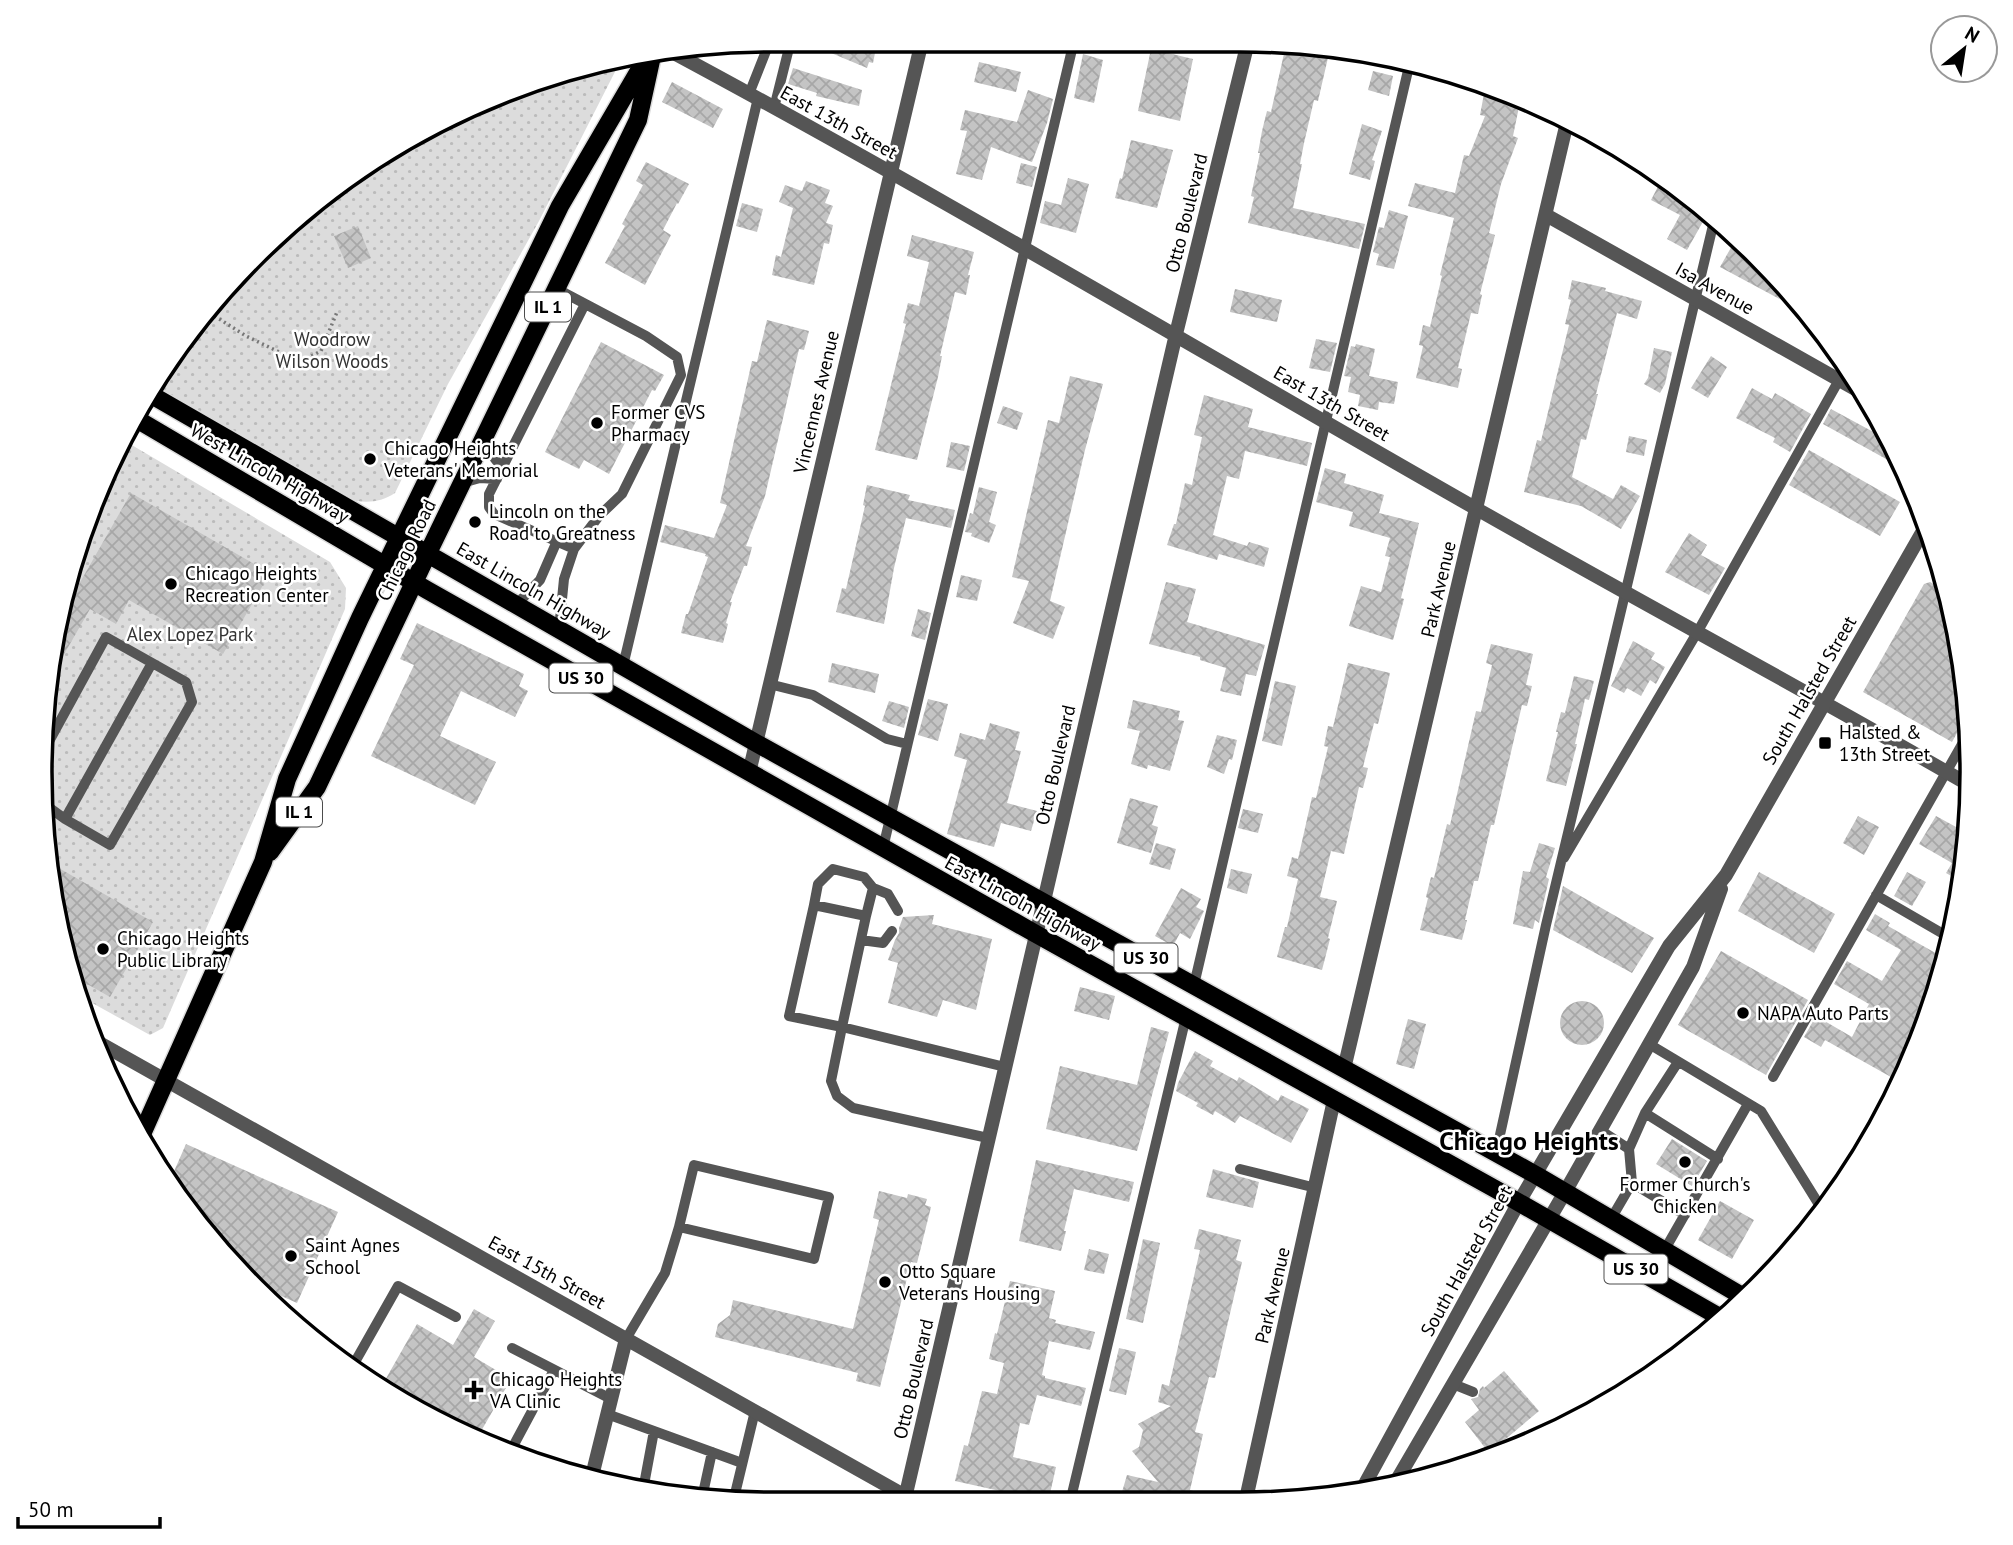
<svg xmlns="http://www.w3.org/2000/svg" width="2013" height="1545" viewBox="0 0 2013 1545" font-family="'PT Sans',sans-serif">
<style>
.park{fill:url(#park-dots)}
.building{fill:url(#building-cross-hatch)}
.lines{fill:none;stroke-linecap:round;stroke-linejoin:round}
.primary-casing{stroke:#dbdbdb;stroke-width:21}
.path{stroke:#777;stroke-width:3.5;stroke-dasharray:2 3.5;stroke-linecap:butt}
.service{stroke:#555;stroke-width:10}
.minor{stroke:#555;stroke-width:14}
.tertiary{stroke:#555;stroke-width:14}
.primary{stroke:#000;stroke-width:18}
.poi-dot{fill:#000;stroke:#fff;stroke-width:2.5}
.labels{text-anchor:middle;stroke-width:5;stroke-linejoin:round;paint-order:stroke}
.shield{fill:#fff;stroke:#4c4c4c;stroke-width:2}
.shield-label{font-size:18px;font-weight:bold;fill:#000}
.street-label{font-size:19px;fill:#000;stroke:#fff}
.park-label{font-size:19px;fill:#333;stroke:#fff}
.poi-label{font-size:19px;fill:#000;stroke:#fff;text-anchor:start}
.district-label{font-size:26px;font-weight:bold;fill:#000;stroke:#fff}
.rim{fill:none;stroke:#000;stroke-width:3.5}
</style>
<defs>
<pattern id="park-dots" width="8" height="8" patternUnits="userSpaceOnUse" patternTransform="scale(1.75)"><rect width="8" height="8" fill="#dcdcdc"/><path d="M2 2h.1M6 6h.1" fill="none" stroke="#bbb" stroke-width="1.8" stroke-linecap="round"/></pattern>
<pattern id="building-cross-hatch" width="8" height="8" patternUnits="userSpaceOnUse" patternTransform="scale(1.75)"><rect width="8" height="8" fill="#c4c4c4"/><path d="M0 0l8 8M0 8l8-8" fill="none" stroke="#a7a7a7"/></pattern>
</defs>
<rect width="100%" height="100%" fill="#fff"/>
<path class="park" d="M621,60l-82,161 -91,163 -53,109c-13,8 -23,10 -39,8l-202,-115 100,-131 152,-116 177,-74z
M130,444l200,118 16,26 -1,21 -182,419 -13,7 -74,-41 -34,-174 12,-191 35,-114z"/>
<path class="building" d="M800,40l66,1 11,2 -4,20 -4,-1 -2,6z
M1288,42l42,7 -12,52 -4,-1 -10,43 -4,21h2l-9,44 72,16 -6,25 -111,-26 6,-26 -3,-1 9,-43h-2l4,-22 5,-20 4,1 14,-63 2,1z
M1151,49l42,10 -13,62 -42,-10z
M1083,54l20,6 -9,43 -20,-5z
M979,62l42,10 -5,20 -42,-10z
M793,68l69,22 -3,16 -43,-10 1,-3 -29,-9z
M1373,71l20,5 -4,20 -21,-6z
M672,82l51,27 -10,19 -51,-26z
M1028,90l25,9 -6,24 -15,39 -41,-15 -9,33 -26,-6 11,-43 -7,-1 5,-20 52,12z
M1484,94l36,8 -7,34 5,2 -17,46 -12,49 6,2 -15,59 2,1 -4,19 -7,-1 -13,55 4,1 -4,19 -42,-10 7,-32 -4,-1 4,-20 7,2 12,-51 -2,-1 14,-57 -46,-12 7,-23 40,10 9,-38 5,1 16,-40 -5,-1z
M1362,124l20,7 -10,29 3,1 -5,19 -21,-6z
M1131,140l42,10 -16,58 -42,-10 5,-20 2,1z
M646,162l43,22 -11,20 -1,-1 -14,27 8,5 -26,50 -40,-22 20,-37 -3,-2 21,-39 -7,-4z
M1021,163l16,4 -5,20 -16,-4z
M1663,177l12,8 -2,4 9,5 -1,2 28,15 -22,39 -20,-11 13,-24 -29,-15z
M1068,178l21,6 -13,49 -36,-10 5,-22 16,4z
M806,181l24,9 -5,13 8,3 -7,17 7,2 -4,19 -5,-1 -10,42 -42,-10 4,-20 5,2 12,-49 -14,-6 6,-17 17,6z
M742,203l21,6 -6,23 -21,-6z
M1389,210l19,6 -14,53 -18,-4 3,-11 -6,-2 6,-25 5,1z
M358,226l13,32 -23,10 -14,-32z
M912,235l62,17 -6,23h2l-4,20 -11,-3 -15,64h2l-4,21 -21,83 -42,-10 31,-126 -3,-1 5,-20 11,3 10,-44 -22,-6z
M1737,237l22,18 45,57 -84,-45z
M1572,280l34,8 -1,3 37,10 -5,18 -20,-6 -21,81h2l-12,46 -5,-1 -9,38 41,22 8,-14 19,11 -19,33 -40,-23 -57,-14 13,-52 4,1 28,-116 -4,-1 6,-24 -3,-1z
M1235,289l47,11 -5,22 -47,-10z
M767,320l42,11 -5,19 -5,-1 -34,147 -19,50 6,1 -5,19h-3l-14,36h2l-6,21 2,1 -5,19 -42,-10 5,-19h2l20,-57 -3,-1 1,-2 -46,-12 5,-17 49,13 13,-33 -7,-2 32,-142 5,1z
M1316,339l21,4 -7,29 -21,-4z
M601,342l63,33 -9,16 -3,-1 -43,84 -25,-14 -5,9 -34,-17z
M1356,344l19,5 -6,27 29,6 -4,22 -15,-2 -1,8 -20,-4 2,-11 -12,-3 3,-15 -7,-1 7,-30 4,1z
M1654,348l18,4 -7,32 -5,9 -16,-9 4,-6z
M1711,356l16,11 -19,31 -17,-10z
M1070,376l33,8 -18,66 -35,151 15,6 -12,32 -40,-16 16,-42 -17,-4 36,-157 11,3z
M1752,388l20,11 3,-6 36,21 -21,38 -17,-10 2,-4 -39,-20z
M1204,395l49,14 -5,18 64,16 -5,23 -62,-15 -6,28 -12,-3 -14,59 34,11 2,-4 20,6 -5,19 -45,-13 -2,6 -50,-15 7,-21h2l9,-41 7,2 10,-48 -8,-2z
M1003,406l20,7 -6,17 -20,-7z
M1831,409l59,32 14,28 -81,-45z
M1629,436l18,4 -3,16 -18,-4z
M951,442l19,4 -6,25 -18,-4z
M1809,450l91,52 -20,34 -91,-51z
M1325,468l21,6 -2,9 40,12 -5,18 40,10 -18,75 3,1 -11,41 -44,-14 12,-40 20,6 9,-35 -5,-1 5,-18 -41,-12 4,-14 -37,-10z
M867,485l43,10 -2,5 47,10 -4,18 -45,-10 -12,50 -10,56 -48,-12 6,-24 4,1 19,-83 -2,-1z
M979,487l18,5 -8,30 7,3 -7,18 -18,-7 1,-3 -7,-1 5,-19 3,1z
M131,493l139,80 -47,81 -94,-54 -13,24 -26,-15 -39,68 3,-48 10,-33 6,4z
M1689,533l18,12 -6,10 24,13 -16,27 -44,-23z
M961,575l21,5 -5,21 -21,-4z
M1166,582l30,7 -9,33 78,23 -9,31 -10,-2 -5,22 -21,-5 6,-23 -26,-8v-3l-51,-13z
M1930,582l17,9 12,39 8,85 -15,27 -89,-50 61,-108z
M918,609l13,4 -6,27 -14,-4z
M417,623l107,51 -5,12 9,5 -13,26 -54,-26 -21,45 56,26 -21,43 -104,-49 43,-91 -14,-6z
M1633,641l22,12 -4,6 14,8 -9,17 -6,-4 -9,16 -14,-8 -3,5 -13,-7z
M1491,644l42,10 -7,31 6,1 -5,20 -5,-1 -28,120h-3l-13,56h-4l-9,39h2l-5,20 -42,-10 8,-32 -2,-1 5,-20 3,1 13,-54 3,1 26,-114 5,1 11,-47 -6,-2z
M832,663l47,11 -4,19 -47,-11z
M1348,663l42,10 -12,51 -4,-1 -11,44 5,1 -5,20 -4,-1 -15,67 -13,-3 -11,46 17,4 -9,37 2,1 -8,31 -45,-13 8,-30h2l11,-48 -11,-3 5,-19 6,2 14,-62 4,1 12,-51 -4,-1 4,-20 5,1z
M1574,676l20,5 -5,19 -4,-1 -10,45h2l-11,42 -20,-5 12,-49h-2l5,-20 4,1z
M1275,681l21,5 -14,60 -20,-5z
M928,699l20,5 -10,37 -20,-6z
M1133,700l47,11 -2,9 6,1 -14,50 -22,-6 -1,4 -16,-5 9,-33 -13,-3z
M889,701l20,6 -5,21 -22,-7z
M990,723l30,9 -5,18 6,1 -14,52 30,8 -6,20 -30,-8 -7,24 -47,-13 20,-74 -13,-4 6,-23 25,7z
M1217,735l20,5 -5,20 -3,-1 -5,15 -17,-7z
M1130,798l28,8 -6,19 6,2 -7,26 -34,-10z
M1243,809l20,5 -5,19 -20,-5z
M1858,816l21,11 -15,28 -21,-12z
M1936,816l31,17 -5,49 -16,-9 6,-10 -33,-19z
M1156,843l20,6 -6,21 -21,-6z
M1539,843l16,5 -9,29 3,2 -10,44 -4,-3 -2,9 -20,-5 10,-53 7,1z
M50,863l103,59 -43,75 -37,-21z
M1231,869l21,5 -5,20 -20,-6z
M1759,872l76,42 -21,39 -76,-42z
M1907,872l19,10 -14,24 -18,-10z
M1563,886l91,52 -22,35 -79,-43z
M1181,888l20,11 -5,8 8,4 -14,28 -10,-6 -7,13 -18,-10z
M1875,914l15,9 -2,3 58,33 -17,54 -4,-2 -34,66 -66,-37 -4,7 -17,-10 12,-21 36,21 17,-33 -35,-20 13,-23 35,20 19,-31 -35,-20z
M934,915l-2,9 60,15 -16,71 -33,-10 -6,17 -49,-14 10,-40 -10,-3 7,-20 4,-7v-5l4,-11z
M1721,951l87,49 -42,75 -88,-50z
M1080,987l35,9 -6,24 -35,-9z
M1560 1023a22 22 0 1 1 44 0a22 22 0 1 1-44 0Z
M1408,1019l18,5 -12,45 -18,-5z
M1151,1027l18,5 -32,119 -91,-22 14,-63 77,19z
M1195,1051l18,10 -3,5 27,15 2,-4 39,24 3,-6 28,14 -18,34 -51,-27 -5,7 -20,-12 -2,4 -17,-9 2,-3 -22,-12 2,-8z
M1672,1139l35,22 -15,25 -36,-22z
M186,1144l152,68 -41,91 -49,-22 -80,-96z
M1036,1160l98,22 -5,20 -55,-13 -10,42h2l-5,20 -42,-10z
M1213,1169l46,13 -6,26 -47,-11z
M879,1191l28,7 1,-4 19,5 -2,6 6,2 -14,56 -6,-1 -31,125 -24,-6 2,-8 -143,-36 3,-13 12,-9 3,-15 120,29 26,-109 -6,-2z
M1720,1201l34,19 -22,39 -34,-19z
M1199,1229l42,11 -5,20 6,2 -27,116 -6,-1 -14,55 8,2 -13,56 11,3 -1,6h-51l-27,-7 5,-17 31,7 -26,-31 7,-4 4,-17 -5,-6 33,-18 -13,-4 4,-18 7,2 31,-136 -6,-1z
M1143,1239l17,4 -17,80 -17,-4z
M1089,1249l20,5 -5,20 -20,-4z
M1010,1281l45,10 -6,27 7,2 -1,3 40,9 -5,18 -41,-9 -7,34 3,1v2l41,10 -5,18 -44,-11 -8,30 -9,-2 -7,34 43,10 -7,31h-51l2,-7 -45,-10 9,-36 4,1 14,-55 15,3 7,-31 -15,-4 6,-26 2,1z
M474,1309l21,12 -21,36 37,22 -35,61 -96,-51 37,-65 36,21z
M1119,1348l17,4 -10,43 -17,-4z
M1504,1371l35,40 -50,42 -24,-31 14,-12 -8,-11 7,-2 2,-8 3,-3 1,2z"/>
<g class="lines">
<defs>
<path id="primary" d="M146,397h9l601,346 780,432 211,124
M133,417l294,173 609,344 461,256 226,129
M270,852l47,-65 111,-234 210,-433 14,-64
M142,1134l121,-272 24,-83 73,-161 200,-412 87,-149"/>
</defs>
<use href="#primary" class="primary-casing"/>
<path class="path" d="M210,313l36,23 54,26 21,-11 16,-39"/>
<path class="service" d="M749,94l21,-53
M774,108l17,-68
M557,289l89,47 31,21 4,18 -59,119 -23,22 -25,33 -10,30 -5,50
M484,439l8,16 10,13
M462,483l18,-5 17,1
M574,549l-80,-35 -5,-7v-13l96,-190
M517,604l23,-24 17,-39
M623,666l135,-568
M769,684l44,11 74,44 20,5
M43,803l22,16 45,26 82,-143 -6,-20 -80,-45 -59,108
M65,819l87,-156
M883,848l191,-807
M1564,858l134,-227 150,-267
M873,888l15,6 10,17
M1876,895l76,44
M814,905l52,11 -24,111 -53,-11z
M814,905l4,-21 15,-15 31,8 9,11 -7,28
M861,940l22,3 9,-12
M1194,985l216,-923
M1649,1044l112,67 62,100
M1773,1077l196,-345
M1645,1113l73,46
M1600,1130l29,19 16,-36 33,-51
M988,1138l-135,-30 -16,-12 -6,-15 11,-54 163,40
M1629,1149l3,34 53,32
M1496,1153l50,-228 169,-708
M1240,1169l76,19
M1611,1219l21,-36
M1664,1251l84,-147
M626,1339l39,-66 14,-46 135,32 15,-62 -135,-32 -15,62
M512,1348l99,51
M351,1369l47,-83 58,31
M1453,1384l20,8
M607,1414l135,49
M509,1454l45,-84
M643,1490l11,-59
M702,1498l10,-46
M734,1498l21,-87
M1071,1498l115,-481"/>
<path class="minor" d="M674,53c270,145 534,303 801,455 165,94 332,183 496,278
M1546,215l318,179
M749,773l173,-732
M96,1041l813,457
M1344,1069l224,-951
M592,1476l34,-137
M905,1498l271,-1164 72,-292
M1246,1499l88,-399"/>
<path class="tertiary" d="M1394,1485l171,-293 128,-225 28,-78
M1360,1493l159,-291 150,-256 57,-71 201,-351"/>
<use href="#primary" class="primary"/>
</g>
<g class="poi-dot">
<circle cx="597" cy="423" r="7"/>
<circle cx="370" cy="459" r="7"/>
<circle cx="475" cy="522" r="7"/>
<circle cx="171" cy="584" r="7"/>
<rect x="1818" y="736" width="14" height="14" rx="3.5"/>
<circle cx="103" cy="949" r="7"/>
<circle cx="1743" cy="1013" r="7"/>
<circle cx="1685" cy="1162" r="7"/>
<circle cx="291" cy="1256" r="7"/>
<circle cx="885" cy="1282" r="7"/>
<path d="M470.5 1379.5h7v7h7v7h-7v7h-7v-7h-7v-7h7z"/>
</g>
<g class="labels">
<g class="shield">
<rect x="525" y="292.5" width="46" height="29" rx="5"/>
<rect x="549.5" y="663.5" width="63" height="29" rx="5"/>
<rect x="276" y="797.5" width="46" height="29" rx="5"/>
<rect x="1114.5" y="943.5" width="63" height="29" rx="5"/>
<rect x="1604.5" y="1254.5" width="63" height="29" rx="5"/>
</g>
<g class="shield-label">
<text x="548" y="313">IL 1</text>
<text x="581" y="684">US 30</text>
<text x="299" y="818">IL 1</text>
<text x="1146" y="964">US 30</text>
<text x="1636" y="1275">US 30</text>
</g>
<g class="street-label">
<text transform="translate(839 122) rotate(29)" y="7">East 13th Street</text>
<text transform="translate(1186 213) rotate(-76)" y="7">Otto Boulevard</text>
<text transform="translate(1715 288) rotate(29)" y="7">Isa Avenue</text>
<text transform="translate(816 402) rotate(-77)" y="7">Vincennes Avenue</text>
<text transform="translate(1332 403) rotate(30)" y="7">East 13th Street</text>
<text transform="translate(270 473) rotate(30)" y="7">West Lincoln Highway</text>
<text transform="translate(406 550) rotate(-64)" y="7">Chicago Road</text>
<text transform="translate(1438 589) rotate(-77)" y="7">Park Avenue</text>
<text transform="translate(534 590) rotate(30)" y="7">East Lincoln Highway</text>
<text transform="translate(1809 690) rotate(-60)" y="7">South Halsted Street</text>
<text transform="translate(1055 765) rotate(-77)" y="7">Otto Boulevard</text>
<text transform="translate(1023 903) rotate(29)" y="7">East Lincoln Highway</text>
<text transform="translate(1466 1261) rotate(-61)" y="7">South Halsted Street</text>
<text transform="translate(547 1272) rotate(29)" y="7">East 15th Street</text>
<text transform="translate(1272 1295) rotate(-77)" y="7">Park Avenue</text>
<text transform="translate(913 1379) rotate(-77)" y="7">Otto Boulevard</text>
</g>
<g class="park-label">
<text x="332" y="346">Woodrow<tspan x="332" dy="22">Wilson Woods</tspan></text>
<text x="190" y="641">Alex Lopez Park</text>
</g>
<g class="poi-label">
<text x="611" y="419">Former CVS<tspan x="611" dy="22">Pharmacy</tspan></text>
<text x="384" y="455">Chicago Heights<tspan x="384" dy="22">Veterans' Memorial</tspan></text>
<text x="489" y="518">Lincoln on the<tspan x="489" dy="22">Road to Greatness</tspan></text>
<text x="185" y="580">Chicago Heights<tspan x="185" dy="22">Recreation Center</tspan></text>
<text x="1839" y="739">Halsted &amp;<tspan x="1839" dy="22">13th Street</tspan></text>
<text x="117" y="945">Chicago Heights<tspan x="117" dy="22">Public Library</tspan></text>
<text x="1757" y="1020">NAPA Auto Parts</text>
<text x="1685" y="1191" text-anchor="middle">Former Church's<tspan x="1685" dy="22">Chicken</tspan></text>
<text x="305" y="1252">Saint Agnes<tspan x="305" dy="22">School</tspan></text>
<text x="899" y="1278">Otto Square<tspan x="899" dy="22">Veterans Housing</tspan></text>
<text x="490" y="1386">Chicago Heights<tspan x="490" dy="22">VA Clinic</tspan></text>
</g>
<g class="district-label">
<text x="1529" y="1150">Chicago Heights</text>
</g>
</g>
<path d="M0 0H2013V1545H0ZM772 52H1240A720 720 0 0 1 1960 772V772A720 720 0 0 1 1240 1492H772A720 720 0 0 1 52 772V772A720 720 0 0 1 772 52Z" fill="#fff" fill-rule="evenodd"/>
<path class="rim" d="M772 52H1240A720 720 0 0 1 1960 772V772A720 720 0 0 1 1240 1492H772A720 720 0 0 1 52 772V772A720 720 0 0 1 772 52Z"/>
<g transform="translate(1964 49) rotate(30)"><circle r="33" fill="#ffffff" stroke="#999999" stroke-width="2"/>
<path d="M0-5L12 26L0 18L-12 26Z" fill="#000000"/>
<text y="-10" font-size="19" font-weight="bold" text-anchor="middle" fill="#000000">N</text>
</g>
<path d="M18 1517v10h142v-10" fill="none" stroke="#000000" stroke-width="3.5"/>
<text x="28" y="1517" font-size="21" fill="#000000" stroke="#ffffff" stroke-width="5" paint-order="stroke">50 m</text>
</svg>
